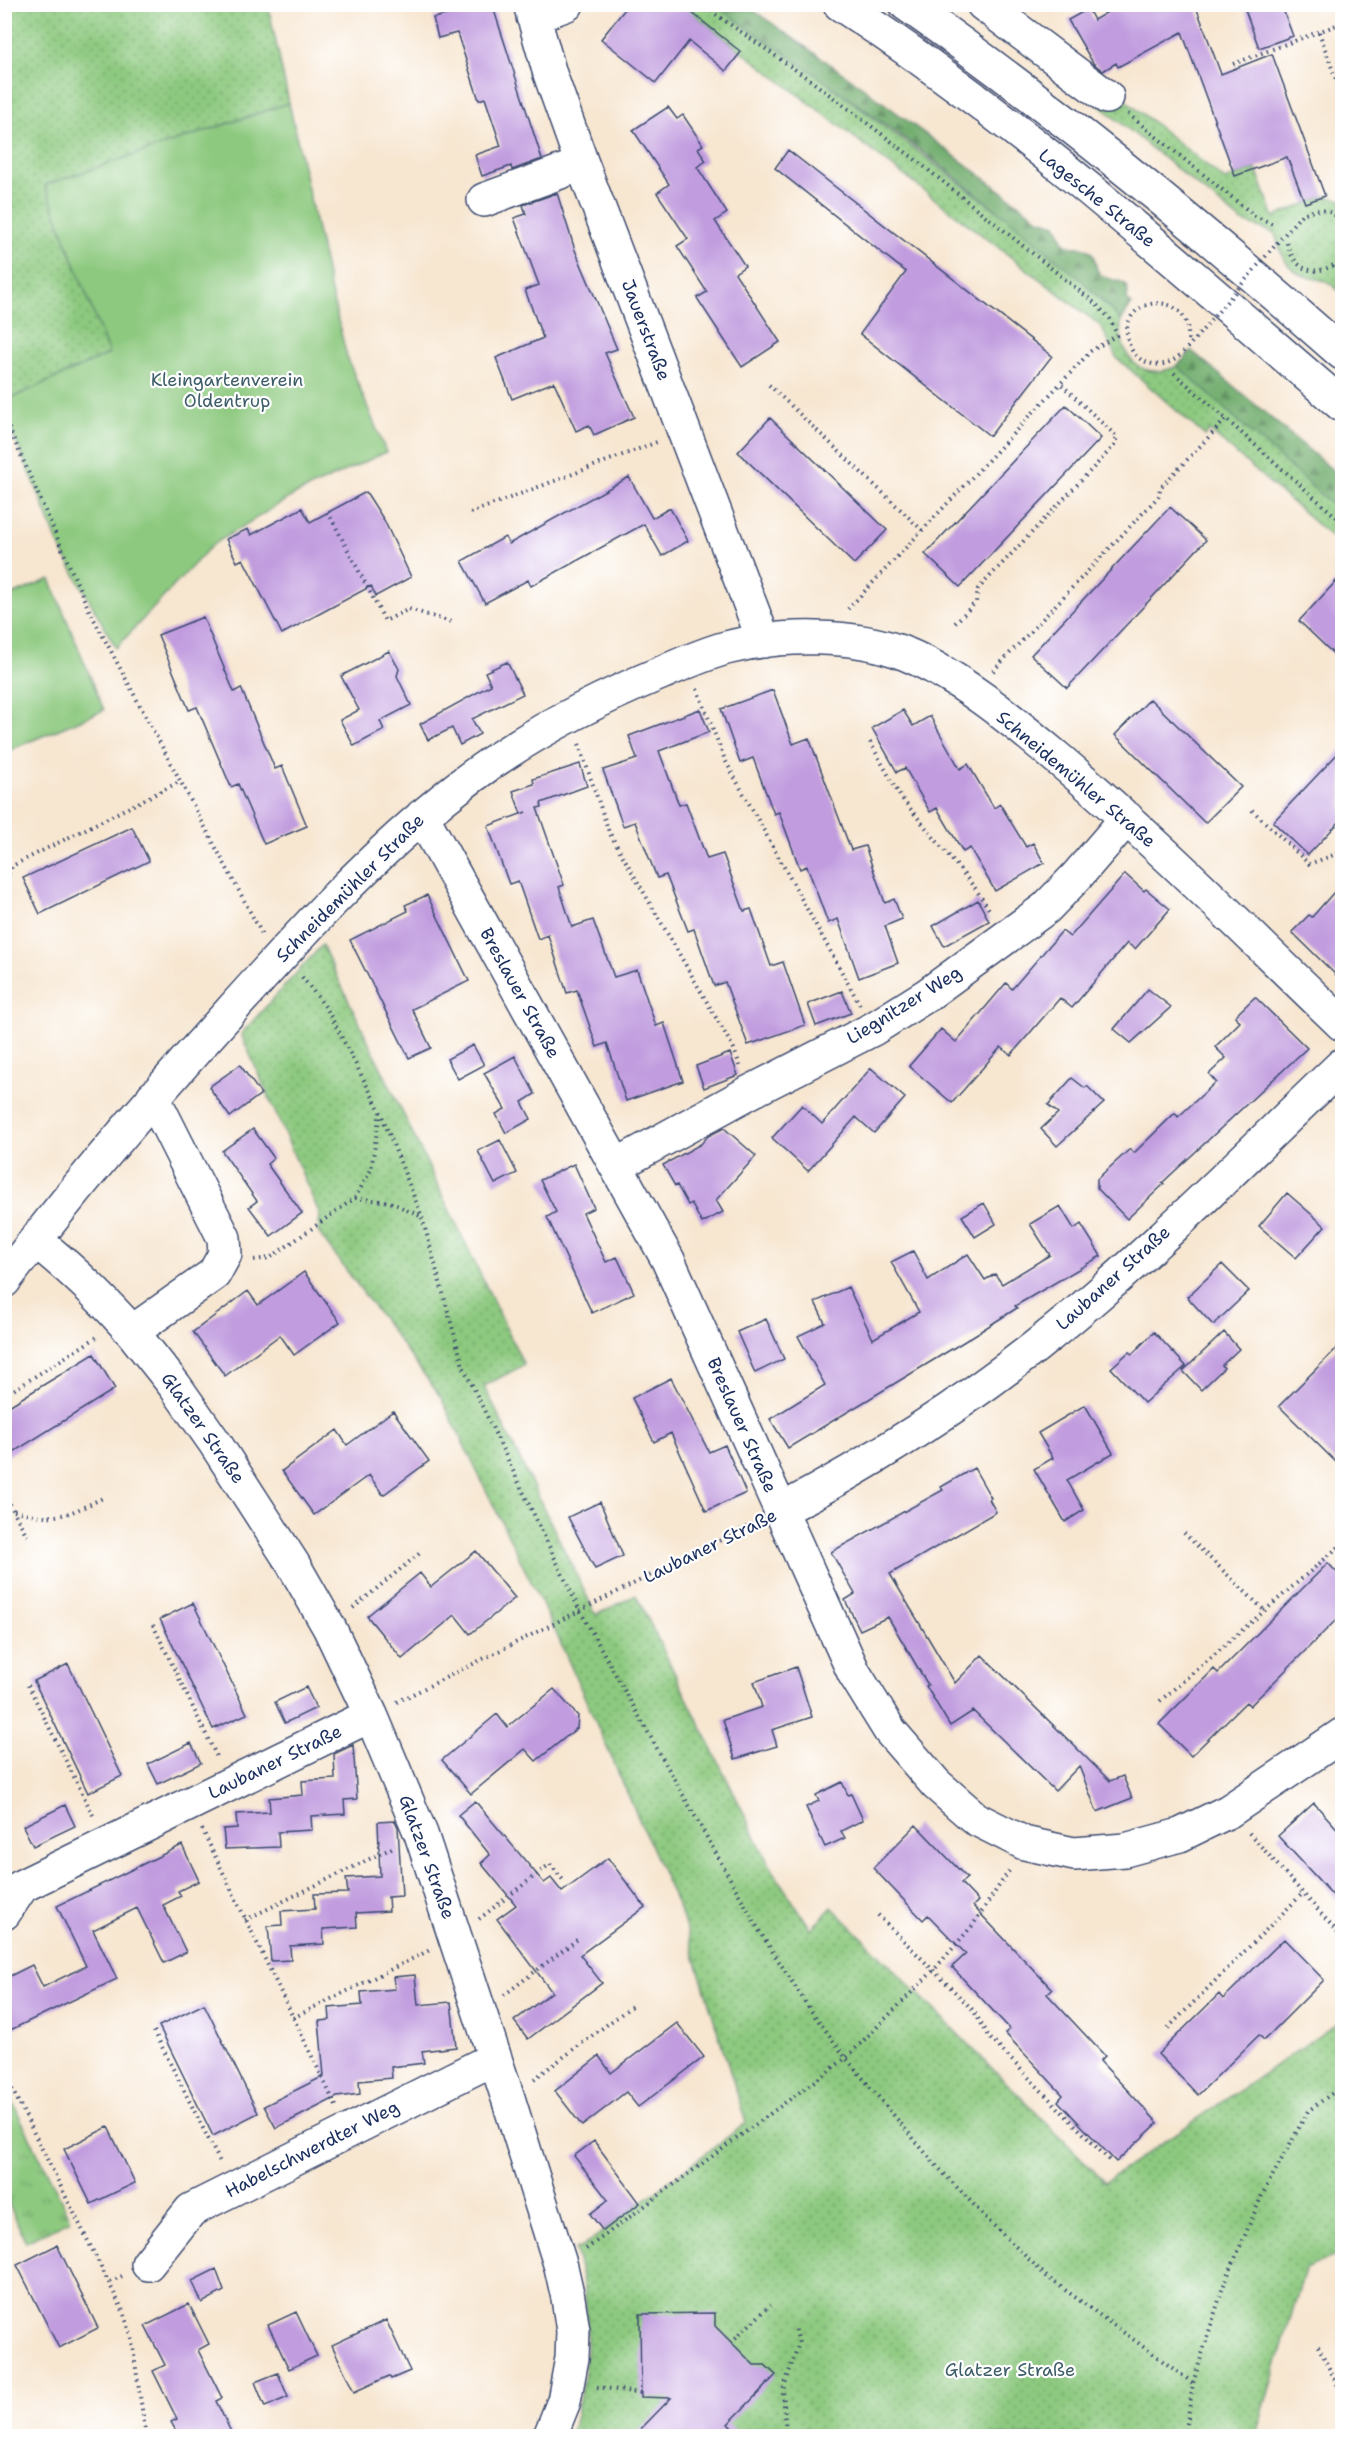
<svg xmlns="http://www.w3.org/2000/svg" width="1347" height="2441" viewBox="0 0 1347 2441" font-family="'Shantell Sans',sans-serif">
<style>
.grass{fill:url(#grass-tufts);stroke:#547c6e;stroke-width:1.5}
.forest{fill:url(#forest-firs);stroke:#466e66;stroke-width:1.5}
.park{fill:url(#park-dots);stroke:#547c6e;stroke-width:1.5}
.garden{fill:#8dc97f;stroke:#547c6e;stroke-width:1.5}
.building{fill:#c19ddf}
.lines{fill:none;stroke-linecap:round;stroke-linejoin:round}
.minor-casing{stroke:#3c4a6f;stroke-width:36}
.major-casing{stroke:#3c4a6f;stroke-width:36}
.path{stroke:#3c4a6f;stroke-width:4;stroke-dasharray:1.5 4.5;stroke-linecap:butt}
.minor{stroke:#fff;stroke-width:33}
.major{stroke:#fff;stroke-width:33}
.path-bridge{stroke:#3c4a6f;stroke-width:4;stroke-dasharray:1.5 4.5;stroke-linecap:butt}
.labels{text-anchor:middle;stroke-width:4.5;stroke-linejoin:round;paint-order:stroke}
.street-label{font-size:18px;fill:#1b2f5e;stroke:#fff}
.park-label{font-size:18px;fill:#3d5d68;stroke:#fff}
</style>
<defs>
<pattern id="grass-tufts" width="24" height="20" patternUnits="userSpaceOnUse" patternTransform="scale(1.5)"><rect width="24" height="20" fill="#8dc97f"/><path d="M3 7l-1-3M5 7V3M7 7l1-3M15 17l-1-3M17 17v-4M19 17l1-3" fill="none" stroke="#72a46b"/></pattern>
<pattern id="forest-firs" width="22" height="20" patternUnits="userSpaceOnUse" patternTransform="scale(1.5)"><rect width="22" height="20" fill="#72ad6e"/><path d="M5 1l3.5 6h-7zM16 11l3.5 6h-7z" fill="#5d8d5e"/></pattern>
<pattern id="park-dots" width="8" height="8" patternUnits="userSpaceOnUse" patternTransform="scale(1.5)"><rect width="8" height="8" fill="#8dc97f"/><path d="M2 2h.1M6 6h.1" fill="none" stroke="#72a46b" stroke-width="1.8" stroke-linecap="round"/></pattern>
</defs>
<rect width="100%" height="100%" fill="#fff"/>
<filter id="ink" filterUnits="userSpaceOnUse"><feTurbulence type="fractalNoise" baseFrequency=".0167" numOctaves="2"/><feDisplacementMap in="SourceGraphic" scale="12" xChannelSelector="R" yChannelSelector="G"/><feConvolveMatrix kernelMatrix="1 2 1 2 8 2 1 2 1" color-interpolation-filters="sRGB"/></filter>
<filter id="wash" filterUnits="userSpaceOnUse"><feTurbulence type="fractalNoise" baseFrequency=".008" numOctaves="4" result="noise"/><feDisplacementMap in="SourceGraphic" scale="24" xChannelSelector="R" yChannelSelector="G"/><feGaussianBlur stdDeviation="1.35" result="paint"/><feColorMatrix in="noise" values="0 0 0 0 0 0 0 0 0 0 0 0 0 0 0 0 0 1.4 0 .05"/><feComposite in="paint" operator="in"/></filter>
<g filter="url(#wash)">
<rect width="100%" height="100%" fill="#f7e6d0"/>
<path class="grass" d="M5,2087l66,133 -45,22 -21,-46z"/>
<path class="forest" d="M714,5h32l111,78 182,136 17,5c5,6 5,17 11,21 6,4 12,0 18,3 15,7 7,21 16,27 12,9 31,0 26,25l5,4 -11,17c-29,-34 -64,-61 -98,-89 -98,-83 -204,-155 -309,-227z
M1192,351l150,127v36l-165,-148z"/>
<path class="park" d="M4,5h264l21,98 -244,82 64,169 -104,47z
M681,5h33l102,70 192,144 74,62 39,40c-4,35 21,62 56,45l165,148v32l-132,-115 -5,5 -89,-79 -15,-31z
M1109,87l116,93 31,-11 18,48 51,-21 17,4v83l-4,7c-15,-13 -13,-8 -30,-13 -22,-5 -28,-25 -33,-44l-34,-12 -146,-119z
M322,945l202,420 -40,21 112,229 40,-20 136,275 39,59 21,-22 273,275 237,-162v233l-37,16 -48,162 3,5h-691c6,-10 7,-24 10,-35 11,-54 12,-98 -4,-151l7,-3 164,-124 -64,-207 -126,-283 -116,-237 -122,-164 2,-17 -79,-181z"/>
<path class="garden" d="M289,103l40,181 18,73 39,95 -92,43 -82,50 -96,103 -58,-104 -19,-50 -34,-77v-16l104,-47 -64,-169z
M50,579l54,131 -99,42v-154z"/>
<g id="blocks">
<path class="building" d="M456,4h36l50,155 -30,11 -1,-4 -29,10 -7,-21 26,-9 -16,-48 -6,2 -22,-67 -19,5 -5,-20 25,-6z
M629,4h52l60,48 -15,19 -37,-30 -33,42 -55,-44z
M1121,4h74l26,70 51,-20 53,142 -20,7 -18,-46 -52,19 -53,-144 -64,35 -2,-4 -13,8 -10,-8 -25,-43 20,-11 6,11z
M1243,4h38l12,32 -34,12z
M668,107l9,12 6,-4 20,30 -5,3 8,13 -9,6 30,46 -12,8 30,45 -10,7 45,69 -38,25 -45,-69 10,-6 -30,-46 11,-7 -31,-46 12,-9 -36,-54z
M788,150l264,206 -62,80 -130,-102 46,-62 -131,-104z
M557,193l18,57 42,99 -12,4 29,64 -40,18 -5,-10 -13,6 -22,-49 -42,17 -16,-41 47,-20 -18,-48 14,-5 -25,-67 12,-4 -3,-9z
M1066,405l35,33 -141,149 -35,-33z
M770,418l117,112 -33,34 -116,-112z
M629,477l23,41 18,-10 18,33 -26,15 -18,-32 -113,62 -3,-6 -43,23 -23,-42 43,-24 4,7z
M366,492l18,28 27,57 -35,19 -5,-10 -89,48 -39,-75 -6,3 -11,-23 22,-10 3,6 51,-27 8,14z
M1170,507l36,33 -139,148 -36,-33z
M1342,575v87l-43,-41z
M203,617l31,75 7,-4 34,81 7,-3 25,60 -43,18 -26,-60 -7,3 -34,-80 -8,3 -31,-75z
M389,651l10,18 -2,7 14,29 -31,16 4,9 -30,16 -14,-26 19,-10 -18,-34z
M507,662l16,32 -51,25 8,15 -20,11 -8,-17 -24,12 -8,-16 71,-39 -6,-13z
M773,690l20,54 16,-6 42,112 14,-4 20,57 9,-4 8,20 -17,7 13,37 -39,15 -21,-59 -10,4 -21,-57 -7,3 -21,-57 -5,2 -21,-56 -13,5 -19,-54z
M1150,699l91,88 -36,36 -90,-88z
M700,709l9,23 -50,19 20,54 7,-2 21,56 16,-5 21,57 7,-2 20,57 12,-4 22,63 -57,20 -23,-63 -11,4 -20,-57 -6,2 -22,-56 -9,3 -22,-56 -12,4 -20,-56 34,-11 -8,-23z
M903,710l10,16 17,-10 30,53 8,-5 26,44 6,-4 26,43 7,-4 11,20 -49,28 -25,-43 -7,4 -26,-44 -7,4 -25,-44 -8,4 -25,-44z
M1342,749v70l-34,36 -35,-33z
M580,764l7,22 -46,17 1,4 -5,1 27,77 -5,2 13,40 21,-7 21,57 23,-7 19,56 8,-3 19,58 -57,20 -19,-58 -10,4 -20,-57 -10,3 -19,-58 -10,4 -20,-58 -9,3 -21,-58 38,-14 -5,2 -8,-23 21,-7 -1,-5z
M132,827l17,34 -109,53 -17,-36z
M1125,874l19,17 2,-2 24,20 -35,40 -8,-6 -55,65 -12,-10 -49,57 -10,-8 -49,56 -43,-37 32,-37 15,13 50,-59 6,6 50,-58 8,6z
M1342,883v98l-50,-49 17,-17 3,2z
M427,895l42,86 -57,28 19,39 -22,10 -59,-118 58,-29 -3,-6z
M978,900l11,21 -45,25 -11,-20z
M1148,989l23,18 -40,36 -17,-14z
M842,991l9,22 -35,13 -8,-22z
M1255,997l52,51 -145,135 2,1 -37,35 -30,-31v-9l33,-30 4,4 41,-40 3,4 38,-35 -7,-8 17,-16 -11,-11 25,-25 -5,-6z
M473,1045l11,20 -26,14 -11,-20z
M730,1053l8,22 -34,13 -8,-22z
M515,1056l20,38 -13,8 9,17 -25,14 -10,-19 9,-5 -21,-36z
M240,1065l21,29 -31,23 -21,-30z
M871,1068l34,30 -31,35 -18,-16 -48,54 -36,-33 30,-33 20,19z
M1072,1078l13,10 2,-2 17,17 -47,43 -16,-17 17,-16 -10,-8z
M724,1128l32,28 -40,44 7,12 -21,11 -11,-20 -3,2 -11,-20 -2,1 -12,-21 38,-21 7,-8z
M253,1129l21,29 -7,6 35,49 -31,23 -22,-29 8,-6 -35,-50z
M500,1140l17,33 -22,11 -17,-33z
M574,1164l20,44 -11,5 23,49 11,-5 17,36 -42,20 -45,-96 9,-5 -16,-32z
M1287,1193l38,33 -29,32 -37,-32z
M984,1203l12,21 -21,13 -13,-21z
M1060,1206l14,23 7,-5 20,32 -86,50 2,2 -52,33 -177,107 -18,-29 55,-34 -27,-49 27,-13 -10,-21 33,-15 25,52 46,-27 -28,-50 22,-11 15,29 40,-26 17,26 10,-6 7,10 48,-29 -20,-31z
M1222,1264l27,27 -36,34 -26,-28z
M304,1272l36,50 -46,33 -14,-20 -55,41 -32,-44 55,-41 10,14z
M766,1319l18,40 -29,14 -18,-41z
M1154,1332l32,34 -42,37 -33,-35 18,-16 3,2z
M1224,1332l15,17 -17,16 2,3 -23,22 -18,-19z
M1342,1343v125l-63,-62z
M94,1354l21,35 -111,69v-49z
M671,1378l38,74 16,-7 21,48 -40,18 -35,-78 -17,9 -22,-44z
M1085,1405l28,48 -46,27 17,30 -19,12 -31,-53 19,-11 -15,-25z
M393,1411l36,50 -46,34 -14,-20 -55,40 -32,-44 55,-41 10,15z
M974,1468l17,30 -2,1 7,13 -106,62 65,109 27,-28 128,126 13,-5 9,22 -35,14 -18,-46 -24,25 -82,-80 -23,15 -24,-40 2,-1 -40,-68 -28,13 -15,-30 10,-6 -24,-42 112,-62 -2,-3z
M600,1502l23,54 -28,13 -27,-52z
M476,1551l39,47 -45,36 -15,-19 -53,44 -35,-43 53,-43 11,14z
M1328,1563l14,15v36l-92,92 -4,-4 -55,54 -32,-32 55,-55 4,4z
M193,1603l54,111 -34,15 -53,-110z
M68,1664l54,112 -34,17 -54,-112z
M796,1667l16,50 -40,13 5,16 -42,13 -12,-39 39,-13 -8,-25z
M306,1687l10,21 -31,15 -10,-21z
M554,1689l24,27 -1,12 -41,33 -11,-12 -54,45 -29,-34 55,-46 10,13z
M191,1743l10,20 -43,21 -10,-20z
M353,1745l4,54 -13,1 1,14 -34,2 1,14 -34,2 1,15 -54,2 -2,-20 14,-1 -1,-14 34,-2 -1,-14 34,-3 -1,-14 33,-2 -1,-25z
M842,1782l6,13 3,-1 12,26 -22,11 4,7 -20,9 -19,-40 13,-6 -3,-6z
M475,1801l69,82 7,-5 11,14 46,-34 37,49 -65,48 22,28 -74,56 -14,-18 38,-29 -55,-73 19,-14 -35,-42 9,-8 -32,-40z
M1314,1803l28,31v71l-64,-69z
M65,1805l10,21 -42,20 -10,-20z
M395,1821l3,6 4,69 -14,1 1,14 -33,2 1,14 -34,2 1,15 -34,2 1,14 -20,1 -3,-35 14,-1 -1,-14 34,-2 -1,-15 34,-1 -2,-15 34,-2 -2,-54z
M916,1825l51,53 -6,5 17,18 -5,5 79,83 -5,5 58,62 -5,5 58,62 -42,39 -58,-61 5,-6 -58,-62 5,-4 -58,-62 14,-13 -38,-39 -5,5 -50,-52z
M182,1845l17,36 -21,10 3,5 -18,9 23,47 -22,11 -27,-55 -44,22 24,49 -113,54v-54l28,-14 11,22 43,-21 -29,-60z
M1284,1939l40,41 -60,60 -5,-5 -61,60 -40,-41 61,-60 4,5z
M415,1975l3,30 33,-3 5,45 -34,4 2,12 -33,4 1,11 -33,3 1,13 -23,3 -61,31 -12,-22 60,-30 -5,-55 11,-1 -1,-12 33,-3 -1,-13 34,-3 -2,-12z
M204,2004l54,109 -45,23 -54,-110z
M677,2023l27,34 -66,50 -12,-15 -44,34 -27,-35 44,-35 12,17z
M108,2127l27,56 -44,21 -27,-55z
M594,2141l46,62 -37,28 -13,-17 18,-14 -34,-44z
M57,2245l41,83 -39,20 -42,-83z
M216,2269l8,22 -22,12 -10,-22z
M189,2304l20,40 -11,6 24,48 -6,3 17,35h-54l-8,-14 6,-3 -24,-48 12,-6 -20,-39z
M296,2312l21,44 -28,13 -21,-44z
M715,2313v13l39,39h11l11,10 -48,49 13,12h-107l37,-38 -30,-1 -1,-83z
M386,2320l24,51 -19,8 -2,-3 -35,16 -22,-47z
M278,2373l10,24 -23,10 -10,-25z"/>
</g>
</g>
<g filter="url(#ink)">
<use href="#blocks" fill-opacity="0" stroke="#3c4a6f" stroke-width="1.5"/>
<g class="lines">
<defs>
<path id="minor" d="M530,4l20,70 31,87 183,480
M983,4l124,93
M533,17l34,-13
M484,200l98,-36
M422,816l246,444 186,413 36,58 46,53 40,35 48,24 50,11 51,-4 55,-15 49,-24 113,-76
M617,1165l133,-73 123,-63 54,-34 119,-87 30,-31 51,-59
M36,1241c36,28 66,57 96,91l82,-58 11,-20 -1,-16 -71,-141
M4,1281c70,-93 146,-181 224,-267 71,-79 144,-160 229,-226 61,-48 132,-85 204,-115 21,-9 43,-19 65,-25 53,-14 128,-15 180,6 53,22 106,66 150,103 100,84 192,177 286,267
M132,1332l43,54 40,57 78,121 36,63 42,88 50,119 87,264 53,169 7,31 5,33 -1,27 -8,43 -14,35
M780,1511c90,-48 175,-101 255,-164 109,-86 207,-187 307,-282
M4,1913l18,-27 349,-171
M148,2264l43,-54 304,-152"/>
<path id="major" d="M840,4c180,117 340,262 502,401
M906,4c153,107 297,226 436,349"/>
</defs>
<use href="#minor" class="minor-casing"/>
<use href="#major" class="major-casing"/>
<path class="path" d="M701,4l109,76 102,77 184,147 14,15 7,16 -26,16 -243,258
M1319,32l23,64
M1233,64l109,-41
M1128,114l127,102 20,9
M1287,243c8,31 32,35 55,16
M1174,373l168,149
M769,385l153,145
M4,417l85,193 173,324
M328,512l57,109 24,-12 42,13
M470,513l187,-71
M955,623l21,-21 2,-13 136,-143 3,-9 -56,-53
M993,671l166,-175 1,-8 66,-69
M697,689l28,71 135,245
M870,742l30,54 75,92 15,23
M579,744l30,88 125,217 6,17
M1252,810l57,54 33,-12
M4,885l8,-19 169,-85
M302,977l25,32 53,102 42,106 41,149 117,245 180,321 49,76 37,50 87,104 57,60 56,54 147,107
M355,1198l35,4 32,15
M254,1260l16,-2 85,-60 16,-28 9,-58
M4,1396l93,-59
M4,1493l23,43
M14,1511c45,10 48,6 89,-13
M1184,1533l81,78
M353,1608l67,-55
M153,1625l64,132
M28,1685l67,134
M1160,1701l182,-157
M397,1702l358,-179
M202,1829l134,277
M1249,1833l93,104
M878,1915l95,95 18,29 120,123
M479,1919l71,-55 13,16
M245,1920l151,-74
M504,1995l74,-56
M293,2018l137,-68
M1168,2028l135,-135
M154,2031l67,133
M4,2073l119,238 8,24 15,101
M534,2079l98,-73
M586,2249l260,-191 87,-87 39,-45 39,-58
M110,2282l12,-6
M731,2342l40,-37
M1318,2346l24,48
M597,2387l43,6
M786,2436l-3,-46 16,-47 -4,-16
M1185,2436l8,-53 30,-96 39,-92 46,-84 34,-25"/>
<use href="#minor" class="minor"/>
<use href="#major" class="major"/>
<path class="path-bridge" d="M1188,340c4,-54 -71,-44 -60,0 2,9 7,17 16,21 15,7 26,3 38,-7l120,-140c16,-6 29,-6 40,8"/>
</g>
</g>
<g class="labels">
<g class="street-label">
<text transform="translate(1097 198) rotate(39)" y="6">Lagesche Straße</text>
<text transform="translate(646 330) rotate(69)" y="6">Jauerstraße</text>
<text transform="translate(1076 779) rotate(40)" y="6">Schneidemühler Straße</text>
<text transform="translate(350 888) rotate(-45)" y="6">Schneidemühler Straße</text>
<text transform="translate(520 993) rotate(61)" y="6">Breslauer Straße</text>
<text transform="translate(904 1005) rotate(-32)" y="6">Liegnitzer Weg</text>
<text transform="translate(1113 1278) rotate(-42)" y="6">Laubaner Straße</text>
<text transform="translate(742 1425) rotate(66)" y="6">Breslauer Straße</text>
<text transform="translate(203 1428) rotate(55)" y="6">Glatzer Straße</text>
<text transform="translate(710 1546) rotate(-26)" y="6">Laubaner Straße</text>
<text transform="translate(275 1762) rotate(-26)" y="6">Laubaner Straße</text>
<text transform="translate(427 1857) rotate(70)" y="6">Glatzer Straße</text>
<text transform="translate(312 2149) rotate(-27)" y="6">Habelschwerdter Weg</text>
</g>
<g class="park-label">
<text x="227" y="386">Kleingartenverein<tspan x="227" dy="21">Oldentrup</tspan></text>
<text x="1010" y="2376">Glatzer Straße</text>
</g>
</g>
<rect width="1347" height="2441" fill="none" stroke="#fff" stroke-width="24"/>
</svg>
